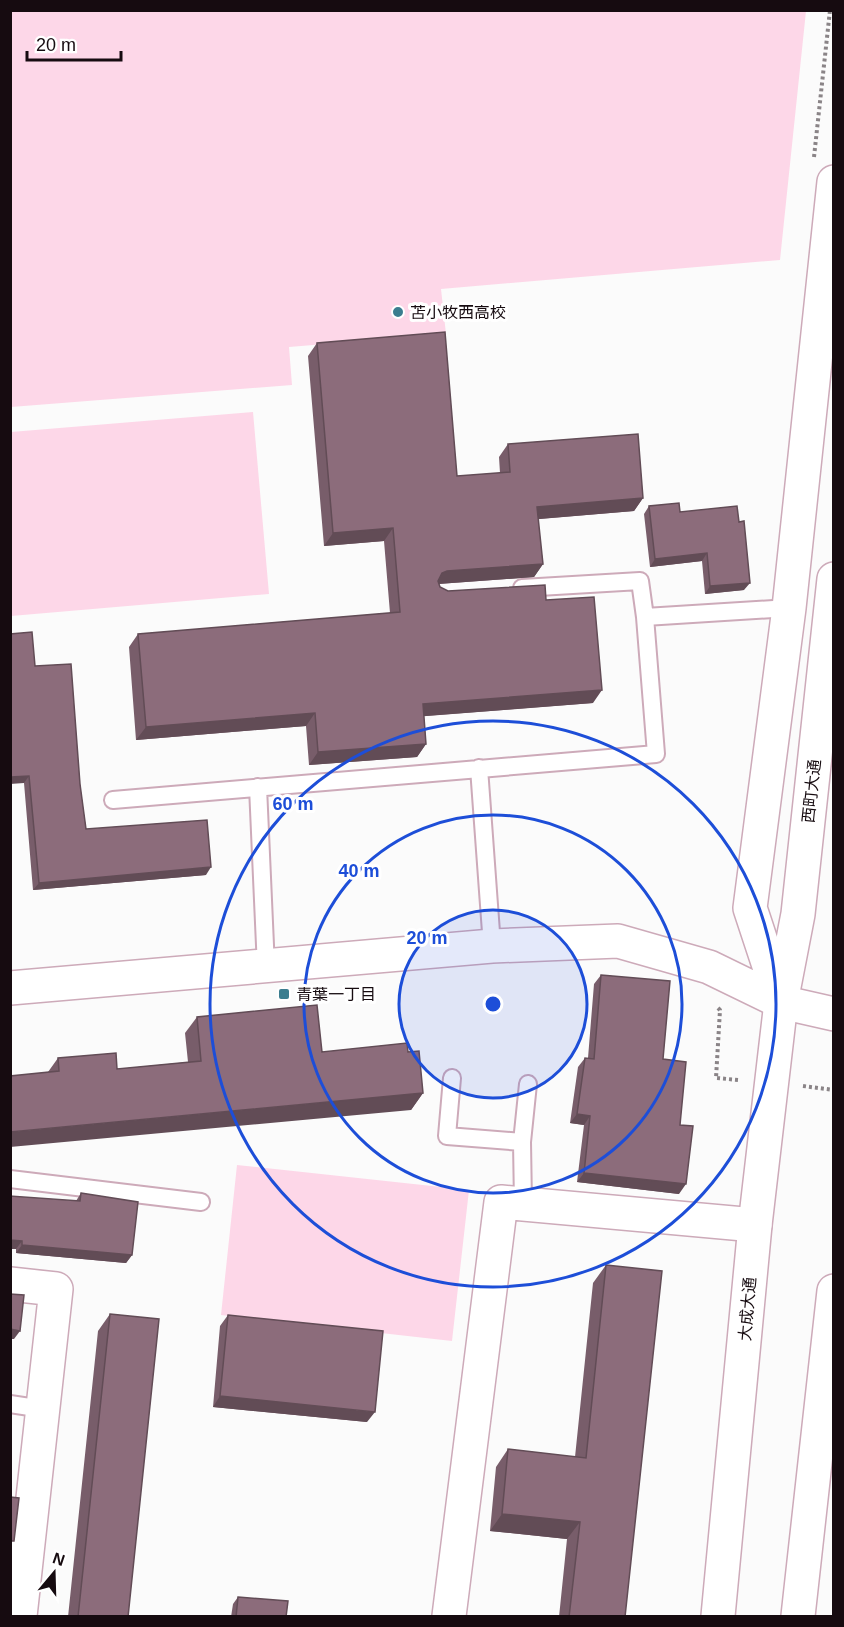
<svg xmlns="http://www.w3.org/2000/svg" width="844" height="1627" viewBox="0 0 844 1627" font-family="Helvetica,'Noto Sans JP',sans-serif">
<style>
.green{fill:#fdd7e8}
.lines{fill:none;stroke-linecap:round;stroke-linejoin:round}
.lane-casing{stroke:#cdaab9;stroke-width:20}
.street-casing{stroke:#cdaab9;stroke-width:36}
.secondary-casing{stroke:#cdaab9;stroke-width:36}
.path{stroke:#8a8487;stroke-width:4;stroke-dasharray:3 3;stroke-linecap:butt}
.lane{stroke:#fff;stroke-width:16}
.street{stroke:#fff;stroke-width:33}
.secondary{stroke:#fff;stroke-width:33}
.wall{fill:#785d6a}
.shaded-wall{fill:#624c56}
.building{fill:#8c6c7b;stroke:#624c56;stroke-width:1.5}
.ring{fill:none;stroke:#1d4ed8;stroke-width:3}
.poi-dot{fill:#3b7d8f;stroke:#fff;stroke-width:2}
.labels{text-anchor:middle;stroke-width:6;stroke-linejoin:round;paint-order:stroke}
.poi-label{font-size:16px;fill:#160b10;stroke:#fff;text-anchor:start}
.street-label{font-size:16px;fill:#160b10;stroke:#fff}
.centre{fill:#1d4ed8;stroke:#fff;stroke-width:3}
.ring-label{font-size:18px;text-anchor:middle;font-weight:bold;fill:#1d4ed8;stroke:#fff;stroke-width:6;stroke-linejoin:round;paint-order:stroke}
</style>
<rect width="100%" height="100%" fill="#fbfbfb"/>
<path class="green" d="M11,11h795l-26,249 -339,29 5,45 -157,13 3,38 -281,22z
M253,412l16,182 -258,22v-184z
M237,1165l232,25 -17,151 -231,-26z"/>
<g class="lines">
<defs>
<path id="lane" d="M522,588l118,-7 5,36
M479,768l13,178
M258,787l8,181
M113,800l543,-46 -11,-137 144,-9
M452,1078l-5,58 75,6 1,62
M522,1142l6,-58
M10,1179l191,23
M10,1404l33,5"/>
<path id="street" d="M10,988l482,-42 126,-5 91,26 72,35 53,12
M781,1002l-31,-94 39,-300 45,-426
M10,1284l46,5 -36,327
M449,1616l52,-414 254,23"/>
<path id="secondary" d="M718,1616l37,-391 26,-223 17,-88 36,-335
M798,1616l36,-325"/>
</defs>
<use href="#lane" class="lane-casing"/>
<use href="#street" class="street-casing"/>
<use href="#secondary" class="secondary-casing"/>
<path class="path" d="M814,157l16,-147
M718,1008l2,2 -4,68 23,2
M803,1086l31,4"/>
<use href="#lane" class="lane"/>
<use href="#street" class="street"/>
<use href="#secondary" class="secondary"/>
</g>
<path class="wall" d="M317,343l140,133 43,-3 -1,-16 9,-13 135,54 -9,13 -96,8 5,45 -9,13 -96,7 2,3 8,4 98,9 47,103 -169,13 2,28 -9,13 -108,8 -3,-39 -170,14 -7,-93 9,-13 252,-21 -6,-72 -60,5 -16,-190z
M649,506l31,6 64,78 -39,4 -3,-33 -52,6 -6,-53z
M35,666l45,118 6,45 120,46 -173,15 -9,-107z
M601,975l62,84 17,66 -1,69 -102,-12 7,-57 -14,-2 8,-56 7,-9h3l6,-74z
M197,1017l125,35h86l15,41 -12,17 -363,-38 10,-14 59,11 71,-7 -3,-29z
M81,1193l51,62 -6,8 -110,-10v-4h-6l66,-48z
M606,1265l19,352h-66l8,-78 -77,-8 6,-64 12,-18 67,8 18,-174z
M110,1314l18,303h-60l30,-286z
M228,1315l139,107 -154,-15 7,-81z
M238,1597l48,20h-55l2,-13z"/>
<path class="shaded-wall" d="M643,498l-9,13 -106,9 9,-13z
M393,528l-9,13 -60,5 9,-13z
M707,553l-5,8 -52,6 5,-8z
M543,564l-9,13 -96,7 -5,2 9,-13 5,-2z
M750,583l-6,7 -39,4 5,-8z
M602,690l-9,13 -179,14 9,-13z
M315,713l-9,13 -170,14 10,-13z
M426,744l-9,13 -108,8 9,-13z
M29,776l-5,7 -14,1v-7z
M211,867l-5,8 -173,15 6,-7z
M423,1093l-12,17 -401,37v-15z
M577,1114l13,2 -6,9 -14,-2z
M584,1173l102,11 -7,10 -102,-12z
M10,1240l12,1 -6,8h-6z
M22,1245l110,10 -6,8 -110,-10z
M10,1329l10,2 -6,8h-4z
M220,1396l155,16 -8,10 -154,-15z
M502,1514l78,8 -13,17 -77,-8z"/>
<path class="building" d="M445,332l12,144 53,-4 -2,-28 130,-10 5,64 -106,9 6,57 -96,7 -5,2 -4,8 2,6 8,4 97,-6 1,15 48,-3 8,93 -179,14 3,40 -108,8 -3,-39 -169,14 -8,-93 262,-22 -7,-84 -60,5 -16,-190z
M679,503l1,9 57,-6 2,16 5,-1 6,62 -40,3 -3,-33 -52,6 -6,-53z
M32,632l3,34 36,-2 9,120 6,45 121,-9 4,47 -172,16 -10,-107 -19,1v-143z
M601,975l69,6 -7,78 23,3 -6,63 13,1 -7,58 -102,-11 6,-57 -13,-2 8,-56 9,1z
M317,1005l5,47 85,-9 1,9 11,-1 4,42 -413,39v-56l49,-5 -1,-13 58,-5 1,16 84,-8 -4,-44z
M81,1193l57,9 -6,53 -110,-10v-4l-12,-1v-44l70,5z
M606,1265l56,6 -37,346h-56l11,-95 -78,-8 6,-65 78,9z
M10,1294l14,1 -4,36 -10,-2z
M110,1314l49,5 -31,298h-50z
M228,1315l155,16 -8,81 -155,-16z
M10,1497l9,1 -5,43h-4z
M238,1597l50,4 -2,16h-50z"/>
<circle cx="493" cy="1004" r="94" fill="#1d4ed8" fill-opacity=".12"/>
<g class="ring">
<circle cx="493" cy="1004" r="94"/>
<circle cx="493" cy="1004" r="189"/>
<circle cx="493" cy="1004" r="283"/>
</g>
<g class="poi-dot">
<circle cx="398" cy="312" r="6"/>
<rect x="278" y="988" width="12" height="12" rx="3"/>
</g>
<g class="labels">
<g class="poi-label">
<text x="410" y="318">苫小牧西高校</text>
<text x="296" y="1000">青葉一丁目</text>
</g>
<g class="street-label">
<text transform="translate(811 791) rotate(-84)" y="6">西町大通</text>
<text transform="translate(747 1309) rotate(-85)" y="6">大成大通</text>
</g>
</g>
<circle cx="493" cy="1004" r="9" class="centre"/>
<g class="ring-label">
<text x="293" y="810">60 m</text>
<text x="359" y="877">40 m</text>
<text x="427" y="944">20 m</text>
</g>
<rect width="844" height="1627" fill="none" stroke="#160b10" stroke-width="24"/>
<g transform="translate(54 1573) rotate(19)" stroke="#ffffff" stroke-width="4.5" paint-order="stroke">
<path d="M0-4.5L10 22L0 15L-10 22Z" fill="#160b10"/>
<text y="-9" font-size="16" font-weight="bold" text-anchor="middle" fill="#160b10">N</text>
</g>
<path d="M27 51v9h94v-9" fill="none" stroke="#160b10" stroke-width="3"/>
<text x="36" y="51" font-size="18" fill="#160b10" stroke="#ffffff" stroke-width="4.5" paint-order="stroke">20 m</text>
</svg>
